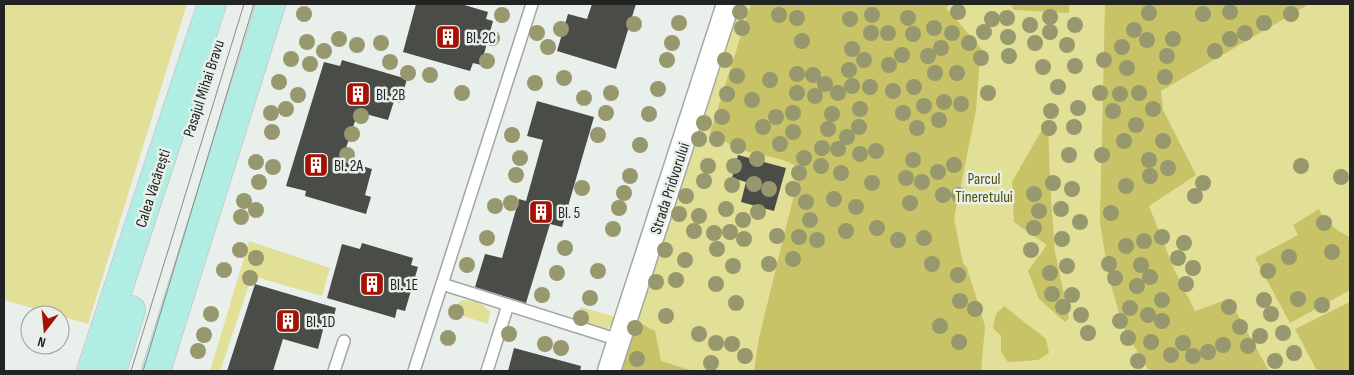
<svg xmlns="http://www.w3.org/2000/svg" width="1354" height="375" viewBox="0 0 1354 375" font-family="'Sofia Sans Condensed',sans-serif">
<style>
.green{fill:#e2df96}
.forest{fill:#c8c366}
.building{fill:#494c47}
.lines{fill:none;stroke-linecap:round;stroke-linejoin:round}
.service-casing{stroke:#a1a7a3;stroke-width:14}
.minor-casing{stroke:#a1a7a3;stroke-width:25}
.primary-casing{stroke:#cacaca;stroke-width:30}
.service{stroke:#fff;stroke-width:11}
.minor{stroke:#fff;stroke-width:22}
.primary{stroke:#b0eee4;stroke-width:28}
.tram{stroke:#878c89;stroke-width:1}
.tree{fill:#97986d}
.labels{text-anchor:middle;stroke-width:5;stroke-linejoin:round;paint-order:stroke}
.poi-label{font-size:16px;fill:#212422;stroke:#e9f0eb;text-anchor:start}
.street-label{font-size:16px;fill:#212422;stroke:#e9f0eb}
.park-label{font-size:16px;fill:#545006;stroke:#e9f0eb}
</style>
<rect width="100%" height="100%" fill="#e9f0eb"/>
<path class="green" d="M4,4h183l-99,320 -84,-24z
M731,4h619v367h-733z
M249,241l81,27 -8,28 -70,-20 -32,95h-10z
M464,300c11,1 19,3 26,12l-2,12 -34,-11 5,-11z
M581,307l35,10 -3,8 -9,5 -23,-6 -2,-6z"/>
<path class="forest" d="M751,4h199l-4,4 35,40 -5,62 -22,109 9,44 4,5 18,58 -4,45h-227l5,-33 41,-168c-12,-13 -39,-14 -55,-19 -12,-4 -24,-12 -35,-18z
M1010,4h59v9l-55,-3z
M1105,4h204l-148,87 2,19 33,65 -47,31 25,63 21,42 34,-12 40,72h-120l-26,-44 -15,-53 -8,-53z
M1048,119l2,65 5,68 14,66 -4,4 -26,-23 -11,-28 19,-26 -33,-23 -2,-40z
M1319,209c7,15 17,21 31,28v53l-60,33 -35,-65 43,-23 -5,-10z
M1350,302v69h-33l-22,-42z
M1004,306l42,33 3,14 -11,7 -30,2 -7,-10v-16l-8,-8 3,-14z
M636,321l19,10 6,30 32,10h-73z"/>
<path class="building" d="M416,4h45l27,8 -2,7 7,2 -12,44 -8,-2 -3,8 -67,-19z
M592,4h44l-20,65 -59,-18 11,-37 19,5z
M342,60l65,19 -7,24 -6,-2 -6,19 -30,-8 -16,48 30,9 -7,26 6,2 -5,17 -61,-18 1,-5 -20,-5 38,-124 16,4z
M537,101l57,16 -32,110 -12,-3 -24,79 -51,-16 10,-33 17,4 17,-59 7,2 17,-61 -16,-4z
M738,155l48,13 -12,43 -33,-9 5,-20 -14,-4z
M362,243l51,15 -2,7 7,2 -13,44 -8,-2 -2,9 -68,-20 15,-54 18,5z
M255,284l81,24 -5,20 -7,-2 -6,23 -35,-10 -10,32h-46z
M514,348l67,18 -1,5h-72z"/>
<g class="lines">
<defs>
<path id="service" d="M442,284l177,56
M334,371l10,-30
M414,371l118,-367
M487,371l21,-66"/>
<path id="minor" d="M609,371l119,-367"/>
<path id="primary" d="M91,371l121,-367
M112,371l19,-61
M156,371l115,-367"/>
</defs>
<use href="#service" class="service-casing"/>
<use href="#minor" class="minor-casing"/>
<use href="#primary" class="primary-casing"/>
<use href="#service" class="service"/>
<use href="#minor" class="minor"/>
<use href="#primary" class="primary"/>
<path class="tram" d="M131,371l113,-367
M143,371l111,-367"/>
</g>
<g class="tree">
<circle cx="740" cy="12" r="8"/>
<circle cx="958" cy="12" r="8"/>
<circle cx="1230" cy="12" r="8"/>
<circle cx="1149" cy="13" r="8"/>
<circle cx="304" cy="14" r="8"/>
<circle cx="1203" cy="14" r="8"/>
<circle cx="1291" cy="14" r="8"/>
<circle cx="502" cy="15" r="8"/>
<circle cx="779" cy="15" r="8"/>
<circle cx="872" cy="15" r="8"/>
<circle cx="1050" cy="17" r="8"/>
<circle cx="797" cy="18" r="8"/>
<circle cx="908" cy="18" r="8"/>
<circle cx="1007" cy="18" r="8"/>
<circle cx="850" cy="19" r="8"/>
<circle cx="992" cy="19" r="8"/>
<circle cx="679" cy="23" r="8"/>
<circle cx="1264" cy="23" r="8"/>
<circle cx="634" cy="24" r="8"/>
<circle cx="1030" cy="25" r="8"/>
<circle cx="1075" cy="25" r="8"/>
<circle cx="742" cy="28" r="8"/>
<circle cx="934" cy="28" r="8"/>
<circle cx="561" cy="29" r="8"/>
<circle cx="1134" cy="30" r="8"/>
<circle cx="984" cy="32" r="8"/>
<circle cx="1050" cy="32" r="8"/>
<circle cx="537" cy="33" r="8"/>
<circle cx="871" cy="33" r="8"/>
<circle cx="888" cy="33" r="8"/>
<circle cx="952" cy="33" r="8"/>
<circle cx="1245" cy="33" r="8"/>
<circle cx="913" cy="34" r="8"/>
<circle cx="1008" cy="37" r="8"/>
<circle cx="492" cy="38" r="8"/>
<circle cx="339" cy="39" r="8"/>
<circle cx="1173" cy="39" r="8"/>
<circle cx="1230" cy="39" r="8"/>
<circle cx="1147" cy="40" r="8"/>
<circle cx="802" cy="41" r="8"/>
<circle cx="307" cy="42" r="8"/>
<circle cx="381" cy="43" r="8"/>
<circle cx="672" cy="43" r="8"/>
<circle cx="969" cy="43" r="8"/>
<circle cx="1035" cy="43" r="8"/>
<circle cx="357" cy="45" r="8"/>
<circle cx="1067" cy="45" r="8"/>
<circle cx="548" cy="47" r="8"/>
<circle cx="1122" cy="47" r="8"/>
<circle cx="941" cy="48" r="8"/>
<circle cx="852" cy="49" r="8"/>
<circle cx="324" cy="51" r="8"/>
<circle cx="1215" cy="51" r="8"/>
<circle cx="902" cy="55" r="8"/>
<circle cx="928" cy="56" r="8"/>
<circle cx="1009" cy="56" r="8"/>
<circle cx="1167" cy="56" r="8"/>
<circle cx="981" cy="58" r="8"/>
<circle cx="291" cy="59" r="8"/>
<circle cx="667" cy="60" r="8"/>
<circle cx="725" cy="60" r="8"/>
<circle cx="864" cy="60" r="8"/>
<circle cx="1104" cy="60" r="8"/>
<circle cx="487" cy="61" r="8"/>
<circle cx="390" cy="62" r="8"/>
<circle cx="310" cy="64" r="8"/>
<circle cx="889" cy="65" r="8"/>
<circle cx="1075" cy="66" r="8"/>
<circle cx="1043" cy="67" r="8"/>
<circle cx="1127" cy="68" r="8"/>
<circle cx="849" cy="70" r="8"/>
<circle cx="408" cy="73" r="8"/>
<circle cx="935" cy="73" r="8"/>
<circle cx="957" cy="73" r="8"/>
<circle cx="797" cy="74" r="8"/>
<circle cx="430" cy="75" r="8"/>
<circle cx="813" cy="75" r="8"/>
<circle cx="737" cy="76" r="8"/>
<circle cx="1165" cy="77" r="8"/>
<circle cx="564" cy="78" r="8"/>
<circle cx="770" cy="80" r="8"/>
<circle cx="279" cy="82" r="8"/>
<circle cx="535" cy="83" r="8"/>
<circle cx="825" cy="84" r="8"/>
<circle cx="852" cy="86" r="8"/>
<circle cx="870" cy="87" r="8"/>
<circle cx="914" cy="87" r="8"/>
<circle cx="1058" cy="87" r="8"/>
<circle cx="658" cy="89" r="8"/>
<circle cx="893" cy="91" r="8"/>
<circle cx="462" cy="93" r="8"/>
<circle cx="611" cy="93" r="8"/>
<circle cx="797" cy="93" r="8"/>
<circle cx="838" cy="93" r="8"/>
<circle cx="988" cy="93" r="8"/>
<circle cx="1100" cy="93" r="8"/>
<circle cx="1139" cy="93" r="8"/>
<circle cx="727" cy="94" r="8"/>
<circle cx="1120" cy="94" r="8"/>
<circle cx="298" cy="95" r="8"/>
<circle cx="815" cy="96" r="8"/>
<circle cx="584" cy="98" r="8"/>
<circle cx="752" cy="100" r="8"/>
<circle cx="944" cy="102" r="8"/>
<circle cx="961" cy="104" r="8"/>
<circle cx="924" cy="106" r="8"/>
<circle cx="1078" cy="108" r="8"/>
<circle cx="286" cy="109" r="8"/>
<circle cx="860" cy="109" r="8"/>
<circle cx="1153" cy="109" r="8"/>
<circle cx="1051" cy="111" r="8"/>
<circle cx="1113" cy="111" r="8"/>
<circle cx="271" cy="113" r="8"/>
<circle cx="606" cy="113" r="8"/>
<circle cx="793" cy="113" r="8"/>
<circle cx="903" cy="113" r="8"/>
<circle cx="649" cy="114" r="8"/>
<circle cx="832" cy="114" r="8"/>
<circle cx="361" cy="116" r="8"/>
<circle cx="722" cy="117" r="8"/>
<circle cx="776" cy="117" r="8"/>
<circle cx="939" cy="120" r="8"/>
<circle cx="704" cy="123" r="8"/>
<circle cx="1136" cy="125" r="8"/>
<circle cx="763" cy="127" r="8"/>
<circle cx="859" cy="127" r="8"/>
<circle cx="1074" cy="127" r="8"/>
<circle cx="917" cy="128" r="8"/>
<circle cx="1049" cy="128" r="8"/>
<circle cx="828" cy="129" r="8"/>
<circle cx="272" cy="132" r="8"/>
<circle cx="793" cy="132" r="8"/>
<circle cx="352" cy="134" r="8"/>
<circle cx="512" cy="135" r="8"/>
<circle cx="598" cy="135" r="8"/>
<circle cx="847" cy="137" r="8"/>
<circle cx="699" cy="139" r="8"/>
<circle cx="717" cy="139" r="8"/>
<circle cx="1124" cy="141" r="8"/>
<circle cx="1163" cy="141" r="8"/>
<circle cx="780" cy="144" r="8"/>
<circle cx="640" cy="145" r="8"/>
<circle cx="738" cy="146" r="8"/>
<circle cx="822" cy="148" r="8"/>
<circle cx="838" cy="149" r="8"/>
<circle cx="876" cy="151" r="8"/>
<circle cx="860" cy="154" r="8"/>
<circle cx="347" cy="155" r="8"/>
<circle cx="1069" cy="155" r="8"/>
<circle cx="1102" cy="155" r="8"/>
<circle cx="520" cy="158" r="8"/>
<circle cx="804" cy="158" r="8"/>
<circle cx="757" cy="159" r="8"/>
<circle cx="913" cy="160" r="8"/>
<circle cx="1149" cy="160" r="8"/>
<circle cx="256" cy="162" r="8"/>
<circle cx="954" cy="165" r="8"/>
<circle cx="708" cy="166" r="8"/>
<circle cx="734" cy="166" r="8"/>
<circle cx="821" cy="166" r="8"/>
<circle cx="1301" cy="166" r="8"/>
<circle cx="273" cy="167" r="8"/>
<circle cx="1168" cy="168" r="8"/>
<circle cx="938" cy="172" r="8"/>
<circle cx="799" cy="173" r="8"/>
<circle cx="841" cy="173" r="8"/>
<circle cx="516" cy="175" r="8"/>
<circle cx="630" cy="176" r="8"/>
<circle cx="1150" cy="176" r="8"/>
<circle cx="1341" cy="177" r="8"/>
<circle cx="906" cy="178" r="8"/>
<circle cx="704" cy="181" r="8"/>
<circle cx="259" cy="182" r="8"/>
<circle cx="922" cy="182" r="8"/>
<circle cx="872" cy="183" r="8"/>
<circle cx="1053" cy="183" r="8"/>
<circle cx="1203" cy="183" r="8"/>
<circle cx="754" cy="184" r="8"/>
<circle cx="732" cy="185" r="8"/>
<circle cx="1126" cy="186" r="8"/>
<circle cx="582" cy="188" r="8"/>
<circle cx="769" cy="189" r="8"/>
<circle cx="793" cy="189" r="8"/>
<circle cx="1072" cy="189" r="8"/>
<circle cx="624" cy="193" r="8"/>
<circle cx="1034" cy="194" r="8"/>
<circle cx="943" cy="195" r="8"/>
<circle cx="959" cy="195" r="8"/>
<circle cx="686" cy="196" r="8"/>
<circle cx="1195" cy="196" r="8"/>
<circle cx="834" cy="199" r="8"/>
<circle cx="244" cy="201" r="8"/>
<circle cx="806" cy="202" r="8"/>
<circle cx="511" cy="203" r="8"/>
<circle cx="910" cy="203" r="8"/>
<circle cx="495" cy="206" r="8"/>
<circle cx="856" cy="207" r="8"/>
<circle cx="619" cy="208" r="8"/>
<circle cx="726" cy="209" r="8"/>
<circle cx="1061" cy="209" r="8"/>
<circle cx="256" cy="210" r="8"/>
<circle cx="1039" cy="211" r="8"/>
<circle cx="758" cy="212" r="8"/>
<circle cx="1111" cy="213" r="8"/>
<circle cx="679" cy="214" r="8"/>
<circle cx="699" cy="216" r="8"/>
<circle cx="241" cy="217" r="8"/>
<circle cx="743" cy="220" r="8"/>
<circle cx="810" cy="220" r="8"/>
<circle cx="1080" cy="222" r="8"/>
<circle cx="1324" cy="223" r="8"/>
<circle cx="877" cy="228" r="8"/>
<circle cx="1034" cy="228" r="8"/>
<circle cx="613" cy="229" r="8"/>
<circle cx="694" cy="231" r="8"/>
<circle cx="846" cy="231" r="8"/>
<circle cx="730" cy="232" r="8"/>
<circle cx="714" cy="233" r="8"/>
<circle cx="777" cy="236" r="8"/>
<circle cx="799" cy="237" r="8"/>
<circle cx="1162" cy="237" r="8"/>
<circle cx="487" cy="238" r="8"/>
<circle cx="924" cy="238" r="8"/>
<circle cx="744" cy="239" r="8"/>
<circle cx="1062" cy="239" r="8"/>
<circle cx="817" cy="240" r="8"/>
<circle cx="898" cy="240" r="8"/>
<circle cx="1144" cy="241" r="8"/>
<circle cx="1184" cy="243" r="8"/>
<circle cx="1126" cy="246" r="8"/>
<circle cx="565" cy="248" r="8"/>
<circle cx="717" cy="249" r="8"/>
<circle cx="240" cy="250" r="8"/>
<circle cx="665" cy="250" r="8"/>
<circle cx="1031" cy="250" r="8"/>
<circle cx="1332" cy="252" r="8"/>
<circle cx="1289" cy="257" r="8"/>
<circle cx="256" cy="258" r="8"/>
<circle cx="1178" cy="258" r="8"/>
<circle cx="793" cy="259" r="8"/>
<circle cx="685" cy="260" r="8"/>
<circle cx="769" cy="264" r="8"/>
<circle cx="932" cy="264" r="8"/>
<circle cx="1109" cy="264" r="8"/>
<circle cx="467" cy="265" r="8"/>
<circle cx="1141" cy="265" r="8"/>
<circle cx="733" cy="266" r="8"/>
<circle cx="1067" cy="266" r="8"/>
<circle cx="1193" cy="268" r="8"/>
<circle cx="224" cy="270" r="8"/>
<circle cx="598" cy="271" r="8"/>
<circle cx="1268" cy="271" r="8"/>
<circle cx="557" cy="273" r="8"/>
<circle cx="1050" cy="273" r="8"/>
<circle cx="958" cy="275" r="8"/>
<circle cx="1150" cy="277" r="8"/>
<circle cx="250" cy="278" r="8"/>
<circle cx="1115" cy="278" r="8"/>
<circle cx="676" cy="280" r="8"/>
<circle cx="656" cy="282" r="8"/>
<circle cx="716" cy="284" r="8"/>
<circle cx="1186" cy="284" r="8"/>
<circle cx="1137" cy="286" r="8"/>
<circle cx="1052" cy="294" r="8"/>
<circle cx="542" cy="295" r="8"/>
<circle cx="1072" cy="295" r="8"/>
<circle cx="590" cy="298" r="8"/>
<circle cx="1298" cy="299" r="8"/>
<circle cx="1162" cy="300" r="8"/>
<circle cx="1264" cy="300" r="8"/>
<circle cx="960" cy="301" r="8"/>
<circle cx="736" cy="303" r="8"/>
<circle cx="1322" cy="305" r="8"/>
<circle cx="1063" cy="307" r="8"/>
<circle cx="1229" cy="307" r="8"/>
<circle cx="1130" cy="308" r="8"/>
<circle cx="975" cy="309" r="8"/>
<circle cx="456" cy="312" r="8"/>
<circle cx="211" cy="314" r="8"/>
<circle cx="1271" cy="314" r="8"/>
<circle cx="1081" cy="315" r="8"/>
<circle cx="1148" cy="315" r="8"/>
<circle cx="666" cy="316" r="8"/>
<circle cx="581" cy="318" r="8"/>
<circle cx="1120" cy="321" r="8"/>
<circle cx="1162" cy="321" r="8"/>
<circle cx="940" cy="326" r="8"/>
<circle cx="1240" cy="327" r="8"/>
<circle cx="635" cy="328" r="8"/>
<circle cx="1088" cy="333" r="8"/>
<circle cx="1283" cy="333" r="8"/>
<circle cx="509" cy="334" r="8"/>
<circle cx="699" cy="334" r="8"/>
<circle cx="204" cy="335" r="8"/>
<circle cx="1260" cy="336" r="8"/>
<circle cx="448" cy="338" r="8"/>
<circle cx="1128" cy="338" r="8"/>
<circle cx="959" cy="342" r="8"/>
<circle cx="1151" cy="342" r="8"/>
<circle cx="716" cy="343" r="8"/>
<circle cx="1183" cy="343" r="8"/>
<circle cx="545" cy="344" r="8"/>
<circle cx="732" cy="344" r="8"/>
<circle cx="1223" cy="345" r="8"/>
<circle cx="1248" cy="346" r="8"/>
<circle cx="561" cy="348" r="8"/>
<circle cx="198" cy="351" r="8"/>
<circle cx="1208" cy="352" r="8"/>
<circle cx="1294" cy="353" r="8"/>
<circle cx="1171" cy="355" r="8"/>
<circle cx="745" cy="356" r="8"/>
<circle cx="1193" cy="356" r="8"/>
<circle cx="637" cy="359" r="8"/>
<circle cx="1138" cy="361" r="8"/>
<circle cx="1275" cy="361" r="8"/>
<circle cx="711" cy="363" r="8"/>
</g>
<defs>
<symbol id="building-square" viewBox="-11 -11 22 22"><rect x="-9" y="-9" width="18" height="18" rx="4" fill="#a51105" stroke="#e9f0eb"/><path d="M-4-6H4V6H1V3H-1V6H-4ZM-2.5-4.3h1.7v1.8h-1.7ZM.8-4.3h1.7v1.8H.8ZM-2.5-1h1.7V.8h-1.7ZM.8-1h1.7V.8H.8Z" fill="#fff"/></symbol>
</defs>
<g fill-rule="evenodd">
<use href="#building-square" x="434" y="23" width="28" height="28"/>
<use href="#building-square" x="344" y="80" width="28" height="28"/>
<use href="#building-square" x="302" y="151" width="28" height="28"/>
<use href="#building-square" x="527" y="198" width="28" height="28"/>
<use href="#building-square" x="358" y="270" width="28" height="28"/>
<use href="#building-square" x="274" y="307" width="28" height="28"/>
</g>
<g class="labels">
<g class="poi-label">
<text x="466" y="43">Bl. 2C</text>
<text x="376" y="100">Bl. 2B</text>
<text x="334" y="171">Bl. 2A</text>
<text x="558" y="218">Bl. 5</text>
<text x="390" y="290">Bl. 1E</text>
<text x="306" y="327">Bl. 1D</text>
</g>
<g class="street-label">
<text transform="translate(203 88) rotate(-72)" y="6">Pasajul Mihai Bravu</text>
<text transform="translate(152 188) rotate(-72)" y="6">Calea Văcărești</text>
<text transform="translate(669 188) rotate(-72)" y="6">Strada Pridvorului</text>
</g>
<g class="park-label">
<text x="984" y="184">Parcul<tspan x="984" dy="18">Tineretului</tspan></text>
</g>
</g>
<rect width="1354" height="375" fill="none" stroke="#212422" stroke-width="10"/>
<g transform="translate(45 330) rotate(196)"><circle r="24" fill="#e9f0eb" stroke="#999e9b"/>
<path d="M0-4L9 19L0 12L-9 19Z" fill="#a51105"/>
<text y="-8" font-size="14" font-weight="bold" text-anchor="middle" fill="#212422">N</text>
</g>
</svg>
